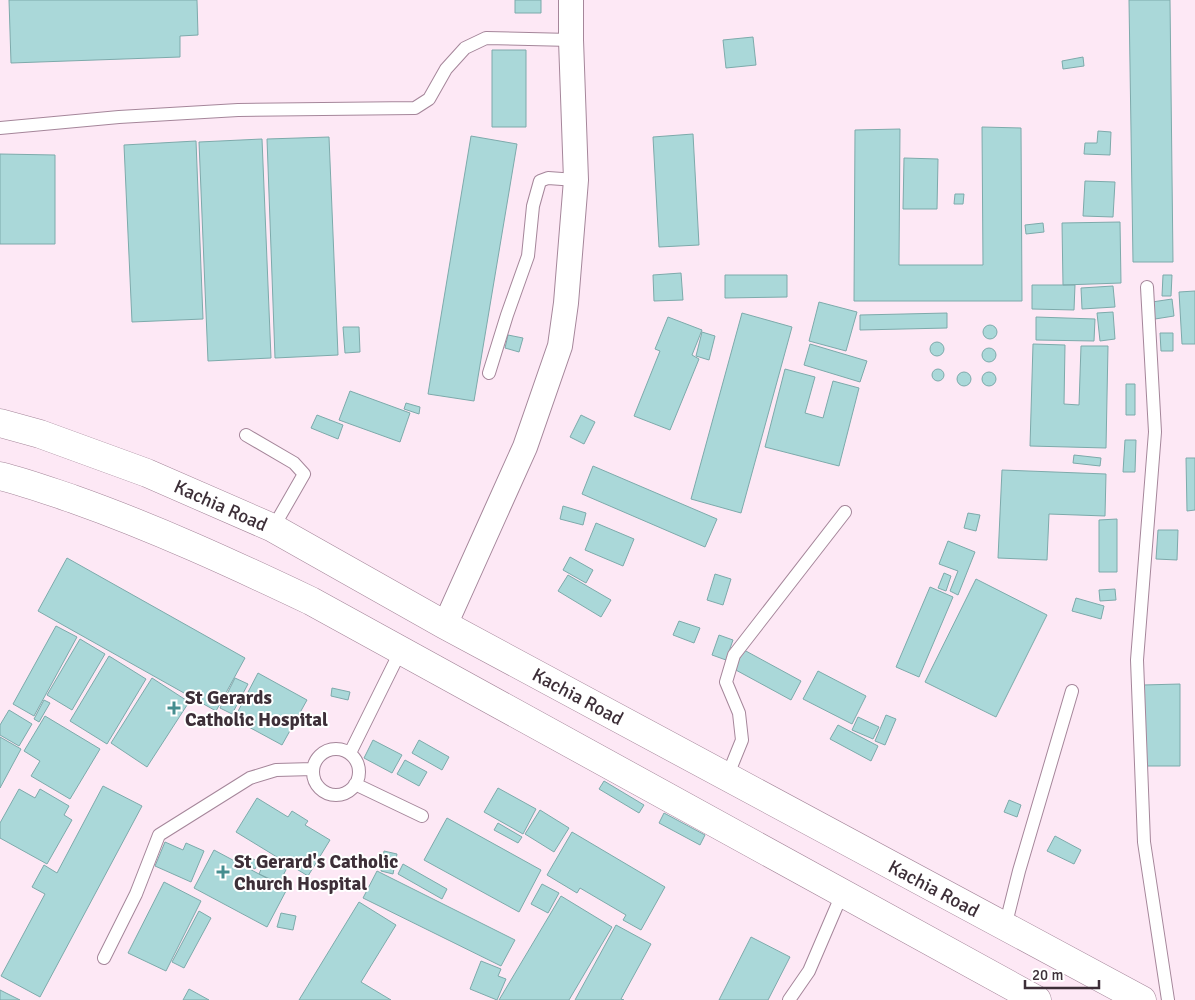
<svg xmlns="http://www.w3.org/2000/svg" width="1195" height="1000" viewBox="0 0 1195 1000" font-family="Signika,sans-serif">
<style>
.building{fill:#aad8d9;stroke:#7daaab}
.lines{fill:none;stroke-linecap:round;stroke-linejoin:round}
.lane-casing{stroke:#a5869a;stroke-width:14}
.street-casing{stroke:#a5869a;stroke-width:26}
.primary-casing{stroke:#a5869a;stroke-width:29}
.lane{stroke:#fff;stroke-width:12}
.street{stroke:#fff;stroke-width:24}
.primary{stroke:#fff;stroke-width:28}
.poi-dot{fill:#458d8f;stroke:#fff;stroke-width:2}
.labels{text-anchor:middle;stroke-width:4;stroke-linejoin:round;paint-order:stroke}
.street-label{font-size:19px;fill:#3d2f38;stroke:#fff}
.poi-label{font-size:19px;font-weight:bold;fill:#3d2f38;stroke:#fff;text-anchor:start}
</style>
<rect width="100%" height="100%" fill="#fde8f5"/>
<path class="building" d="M9,0h188l1,35 -18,1v21l-169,6z
M515,0h26v13h-26z
M1129,0h41l3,262h-40z
M753,37l3,28 -30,3 -3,-28z
M492,50h34v77h-34z
M1083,57l1,9 -21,3 -1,-8z
M982,127l39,1 1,173h-168l1,-171 45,-1 -1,136h84z
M1098,131l13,1 -1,23 -26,-1 1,-11h12z
M693,134l6,111 -40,2 -6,-110z
M471,136l46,8 -43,257 -46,-7z
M329,137l9,218 -63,3 -8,-219z
M262,139l9,219 -63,3 -9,-219z
M196,141l7,178 -71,3 -8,-177z
M0,154l55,1v89h-55z
M904,158l34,1 -1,50h-34z
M1085,181l30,1 -2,35 -30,-1z
M955,194h9l-1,10h-9z
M1120,222l1,61 -58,2 -1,-62z
M1043,223l1,9 -18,2 -1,-9z
M681,273l2,27 -29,1 -1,-26z
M725,275h62v22l-62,1z
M1163,275h9l-1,21h-9z
M1032,285h43l-1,25 -42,-1z
M1113,286l2,21 -33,2 -1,-21z
M1195,291v53h-13l-3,-52z
M1172,299l2,17 -19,3 -3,-17z
M819,302l38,10 -11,39 -37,-10z
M1113,312l2,27 -15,2 -3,-28z
M742,313l50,14 -51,186 -50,-14z
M947,313v15l-87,2v-15z
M668,317l34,13 -10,25 7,4 -29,71 -36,-14 26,-65 -5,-2z
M1036,317l59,2 -1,22 -58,-1z
M983 332a7 7 0 1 1 14 0a7 7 0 1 1-14 0Z
M343,327h16l1,25 -15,1z
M702,332l13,4 -6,24 -13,-4z
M1160,333h13v18h-12z
M508,335l15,3 -4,14 -14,-4z
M930 349a7 7 0 1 1 14 0a7 7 0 1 1-14 0Z
M810,344l57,17 -7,21 -56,-17z
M1033,344l32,1 -1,59 15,1 2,-59h27l-2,102 -76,-2z
M982 355a7 7 0 1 1 14 0a7 7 0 1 1-14 0Z
M785,369l30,8 -10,36 18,5 10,-37 26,7 -20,78 -74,-19z
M932 375a6 6 0 1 1 12 0a6 6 0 1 1-12 0Z
M982 379a7 7 0 1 1 14 0a7 7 0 1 1-14 0Z
M957 379a7 7 0 1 1 14 0a7 7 0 1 1-14 0Z
M1126,384h9v31h-9z
M350,391l60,22 -10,29 -61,-22z
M406,403l14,4 -1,7 -15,-5z
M317,415l26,10 -5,14 -27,-11z
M581,415l14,7 -11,22 -14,-7z
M1125,440h11l-1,32h-12z
M1074,455l27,3 -1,8 -27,-3z
M1186,458h9v52l-8,1z
M593,466l124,53 -12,28 -123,-53z
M1002,470l104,4 -1,42 -56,-2 -2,46 -49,-2z
M563,506l23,7 -3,12 -23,-6z
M968,513l12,2 -4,16 -12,-3z
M1117,519v53h-18v-52z
M596,523l38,16 -11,27 -38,-16z
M1158,530h20l-1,30 -21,-1z
M948,541l27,11 -17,43 -8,-4 8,-20 -19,-7z
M570,557l23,13 -7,13 -23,-13z
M67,558l178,100 -29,53 -178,-100z
M944,573l7,3 -5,15 -8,-3z
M715,574l16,5 -8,26 -16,-5z
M568,575l43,25 -10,17 -43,-26z
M976,579l71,36 -51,102 -71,-35z
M930,587l23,10 -34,80 -23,-10z
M1115,589l1,11 -16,1 -1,-11z
M1076,598l28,8 -3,13 -29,-8z
M679,621l21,7 -6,15 -21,-8z
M56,626l21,11 -43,79 -21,-12z
M719,635l14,5 -7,20 -14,-5z
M80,639l25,15 -33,56 -25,-15z
M744,650l57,31 -10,19 -57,-31z
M109,656l37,23 -39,65 -37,-23z
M818,671l48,25 -14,28 -49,-25z
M258,673l49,27 -25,45 -48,-26z
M152,678l37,24 -42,65 -36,-24z
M235,678l13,6 -16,30 -12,-6z
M1180,684v82h-36l-1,-81z
M332,688l18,4 -2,8 -17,-4z
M44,700l6,3 -11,19 -5,-3z
M9,710l23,14 -13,22 -19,-11v-10z
M886,715l10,4 -11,26 -10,-4z
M45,716l55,33 -30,50 -39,-23 9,-15 -16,-10z
M858,717l21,10 -6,12 -21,-9z
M838,725l40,21 -7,15 -41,-22z
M0,737l21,12 -21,39z
M373,740l29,15 -10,18 -28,-15z
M419,740l30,17 -7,13 -30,-17z
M405,760l22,12 -8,14 -22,-12z
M604,781l40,24 -5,8 -40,-24z
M103,786l39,20 -102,191 -39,-21 44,-82 -13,-7 12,-22 13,8z
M498,788l38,21 -13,25 -39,-22z
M19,789l16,9 5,-9 29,17 -5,9 8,5 -25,44 -47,-26v-15z
M257,798l31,19 4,-6 16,10 -3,4 25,15 -22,36 -72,-44z
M1009,800l12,5 -4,12 -13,-5z
M540,810l29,18 -15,24 -29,-18z
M664,813l41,22 -5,10 -41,-22z
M447,818l94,52 -22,42 -95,-52z
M498,823l24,14 -4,6 -24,-13z
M572,832l93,55 -24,43 -18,-10 3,-5 -46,-27 -3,5 -30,-18z
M1055,836l26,14 -7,14 -27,-13z
M165,842l18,8 3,-7 18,8 -13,31 -36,-16z
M214,850l73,39 -20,38 -73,-39z
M384,851l13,3 -4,20 -12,-3z
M249,857l10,5 -4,7 -9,-5z
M266,858l21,10 -8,15 -20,-9z
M403,864l44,25 -5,10 -44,-25z
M377,871l138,69 -14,26 -138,-68z
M164,882l37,19 -35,70 -38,-18z
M542,884l17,9 -11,20 -17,-9z
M561,896l51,31 -43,73h-70z
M359,902l37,23 -35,57 30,18h-92z
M199,911l12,7 -27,50 -12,-6z
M281,913l15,3 -3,14 -16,-3z
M616,925l35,19 -30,55 3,1h-49z
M751,937l39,20 -22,43h-49z
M481,961l20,8 -3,7 8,3 -9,21 -27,-11z
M189,989l20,11h-26z
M0,990l20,10h-20z"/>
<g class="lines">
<defs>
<path id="lane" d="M0,128l119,-11 119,-7 177,-2 14,-9 17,-30 19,-21 21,-10 85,2
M1147,287l8,145 -18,228 7,182 24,158
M489,373l18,-58 21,-59 5,-50 7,-25 8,-3 28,2
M246,435l48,28 10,11 -31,54
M313 772a23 23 0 1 1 46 0a23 23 0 1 1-46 0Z
M350,753l51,-103
M727,777l15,-37 -3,-27 -13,-31 8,-27 111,-143
M355,784l67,32
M1005,927l14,-56 53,-180
M104,958l32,-64 23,-59 91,-57 26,-8 37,-1
M789,1000l20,-29 33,-77"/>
<path id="street" d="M445,625l80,-178 35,-101 6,-43 10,-123 -5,-140v-40"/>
<path id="primary" d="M0,423l40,11 107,39 126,55 172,97 697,375
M0,476c25,6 49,15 73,23 82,29 160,65 238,102l726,399"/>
</defs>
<use href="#lane" class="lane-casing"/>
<use href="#street" class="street-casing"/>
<use href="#primary" class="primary-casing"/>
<use href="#lane" class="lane"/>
<use href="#street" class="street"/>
<use href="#primary" class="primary"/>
</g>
<g class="poi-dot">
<path d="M171.5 700.5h5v5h5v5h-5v5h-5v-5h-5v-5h5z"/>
<path d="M220.5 864.5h5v5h5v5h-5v5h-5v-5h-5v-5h5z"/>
</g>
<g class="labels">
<g class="street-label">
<text transform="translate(221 505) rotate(24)" y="7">Kachia Road</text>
<text transform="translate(578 696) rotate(28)" y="7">Kachia Road</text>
<text transform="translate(934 888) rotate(28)" y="7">Kachia Road</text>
</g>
<g class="poi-label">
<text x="185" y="704">St Gerards<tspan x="185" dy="22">Catholic Hospital</tspan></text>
<text x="234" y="868">St Gerard's Catholic<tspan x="234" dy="22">Church Hospital</tspan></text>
</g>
</g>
<path d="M1025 980v8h74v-8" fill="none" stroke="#3d2f38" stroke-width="2.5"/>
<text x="1032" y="980" font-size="15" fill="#3d2f38" stroke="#ffffff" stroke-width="4" paint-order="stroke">20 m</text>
</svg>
